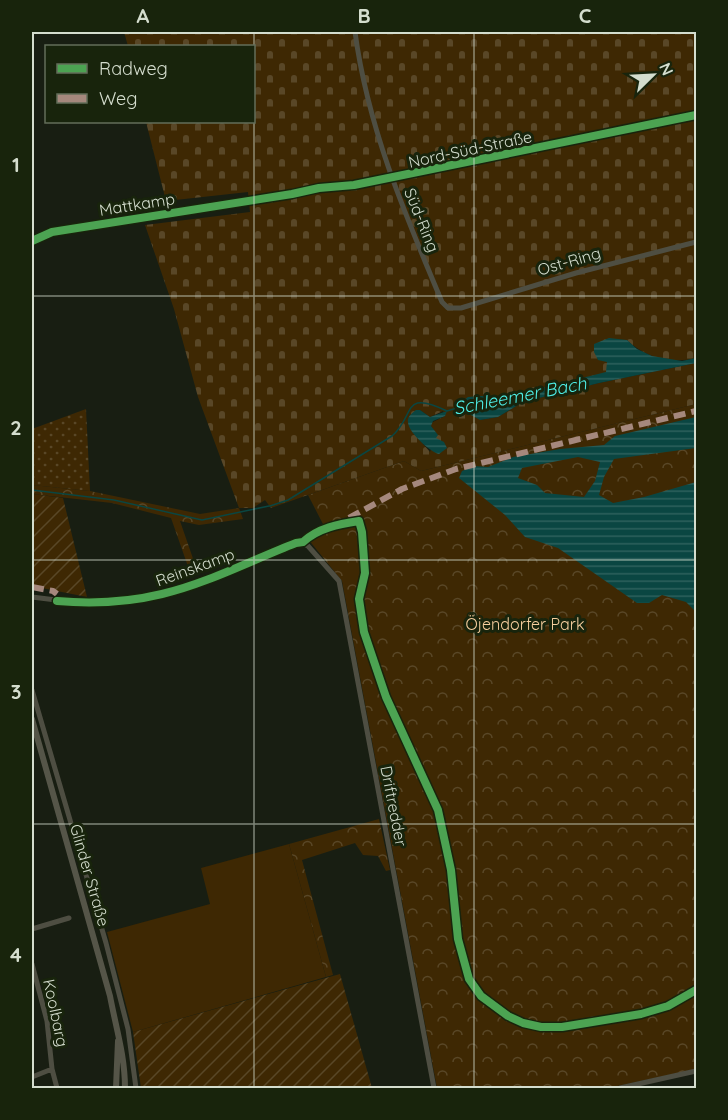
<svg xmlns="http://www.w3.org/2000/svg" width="728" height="1120" viewBox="0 0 728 1120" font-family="Quicksand,sans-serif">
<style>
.grass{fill:url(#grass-dots)}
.forest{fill:url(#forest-crowns)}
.cemetery{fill:url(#cemetery-stones);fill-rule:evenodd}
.garden{fill:url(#garden-furrows)}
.pitch{fill:#3e2803}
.water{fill:url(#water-rules);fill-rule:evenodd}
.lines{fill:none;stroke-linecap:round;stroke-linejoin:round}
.stream{stroke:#0a4642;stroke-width:1.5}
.minor{stroke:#4e4e42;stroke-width:5}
.major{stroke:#555548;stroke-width:6}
.quiet{stroke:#a5887d;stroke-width:6;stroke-dasharray:12 6;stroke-linecap:butt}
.cycleway-casing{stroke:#18240c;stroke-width:11}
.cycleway{stroke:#4ca352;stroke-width:8}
.grid{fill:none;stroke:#d4ddce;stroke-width:1.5;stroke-opacity:0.55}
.labels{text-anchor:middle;stroke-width:6;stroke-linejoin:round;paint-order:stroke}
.street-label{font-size:16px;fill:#d4ddce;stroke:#18240c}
.park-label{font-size:16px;fill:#f7cf9e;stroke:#18240c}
.water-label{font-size:18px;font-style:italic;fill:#4eede6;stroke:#18240c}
.neatline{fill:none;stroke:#d4ddce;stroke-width:2}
.grid-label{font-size:20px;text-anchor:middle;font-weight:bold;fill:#d4ddce}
</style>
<defs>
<pattern id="grass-dots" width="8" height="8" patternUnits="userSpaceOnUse" patternTransform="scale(1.5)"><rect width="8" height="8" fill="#3e2803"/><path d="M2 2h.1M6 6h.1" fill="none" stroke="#594727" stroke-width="1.8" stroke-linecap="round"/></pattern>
<pattern id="forest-crowns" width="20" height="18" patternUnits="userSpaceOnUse" patternTransform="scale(1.5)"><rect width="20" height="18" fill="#3e2803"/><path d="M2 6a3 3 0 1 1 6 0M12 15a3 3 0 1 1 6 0" fill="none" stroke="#594727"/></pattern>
<pattern id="cemetery-stones" width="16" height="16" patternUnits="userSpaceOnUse" patternTransform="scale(1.5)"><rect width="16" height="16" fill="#3e2803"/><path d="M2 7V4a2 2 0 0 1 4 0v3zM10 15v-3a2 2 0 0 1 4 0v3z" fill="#594727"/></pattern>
<pattern id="garden-furrows" width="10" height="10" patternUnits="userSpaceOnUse" patternTransform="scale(1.5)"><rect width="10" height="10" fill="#3e2803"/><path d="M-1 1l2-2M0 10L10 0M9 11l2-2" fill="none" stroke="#594727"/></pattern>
<pattern id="water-rules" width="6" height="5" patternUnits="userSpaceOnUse" patternTransform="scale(1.5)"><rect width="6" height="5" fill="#0a4642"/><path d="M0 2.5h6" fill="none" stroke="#2d605c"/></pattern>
</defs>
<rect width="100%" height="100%" fill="#181e12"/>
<path class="grass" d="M86,409l4,82 -58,-6v-56z"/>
<path class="forest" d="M696,404v665l-88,19h-171l-95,-507 -38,-47 19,-10 -15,-29 96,-34 17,10z
M32,485l58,6 110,23 39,-6 4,11 -44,6 -19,-4 18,52 -7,2 -20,-57 -59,-15 -80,-9z
M379,819l11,51 -4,1 -8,-15 -15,-1 -8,-12 -53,17 31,115 -7,2 -37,-133z"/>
<path class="cemetery" d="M124,32h572v326c-24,6 -51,0 -69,-18l-20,22v10l-11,4 -90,21 -26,-1v24l18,-3 25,-15 76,-19 97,-20v41l-275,67 -17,-10 -133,47 -6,-8 -12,8h-14l-41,-111 -24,-88 -29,-84 105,-13 -2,-20 -82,9 -20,-79h108v-76h-126zM420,410l10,7 13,-6 2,5 -14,7v3l6,8 -7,18 -19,-22z"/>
<path class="garden" d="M32,494l31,4 24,99 -55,-11z
M340,974l32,114h-231l-8,-56z"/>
<path class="pitch" d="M289,844l37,133 -193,55 -26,-100 103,-28 -9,-36z"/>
<path class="water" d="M609,338l18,2 10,9 15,7 30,5 14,-3v5l-97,20 -76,19 -25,15 -18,3 -20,-11 1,-7 7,-5 12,-1 26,1 100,-25 1,-10 -9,-2 -4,-8v-8z
M416,410h4l10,7 17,-6 -2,5 -12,5 -2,5 7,9 -2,3 8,4 3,6 -8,6c-9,-2 -31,-22 -31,-32 -1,-5 4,-9 8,-12z
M696,417v31l-82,11 -10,18 -5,18 14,8 31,-6 52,-15v130l-10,-10 -24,-7 -13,8h-12l-79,-55 -33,-11 -20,-22 -46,-37 3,-7 12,-5 14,1 25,-10 47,-8 44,-4 11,-9zM578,457l22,5 -5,19 -11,16 -39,-4 -8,-8 -19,-7 4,-10z"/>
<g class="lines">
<path class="stream" d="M32,490l82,10 88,20 67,-14
M270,506l18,-6 104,-64c24,-21 9,-47 55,-25l13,-4"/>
<path class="minor" d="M355,32c13,96 49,180 87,270l6,6h13l115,-35 120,-31
M32,241l20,-9 240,-38 27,-6 35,-3 342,-70
M32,597l48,6 66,-5 39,-11 115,-45 8,4 31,35 95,507
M32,690l74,253 22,86 8,59
M32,929l37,-11
M32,964l15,57 5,48 5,19
M32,1077l20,-8
M620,1088l76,-17"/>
<path class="major" d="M32,719l78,277c6,32 15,60 15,92
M116,1088l2,-47"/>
<path class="quiet" d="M349,518l53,-29 54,-20 240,-58
M32,587l21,4 4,3"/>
<defs>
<path id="cycleway" d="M32,241l20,-9 240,-38 27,-6 35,-3 342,-70
M57,601c34,3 72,1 105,-7 46,-11 90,-34 134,-51l7,-1c15,-14 36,-18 56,-21l3,11 3,41 -6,26 5,33 22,65 52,113 13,60 7,69 11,40 12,17 27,20 15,7 18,4h21l79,-13 27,-8 28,-16"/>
</defs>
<use href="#cycleway" class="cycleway-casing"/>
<use href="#cycleway" class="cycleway"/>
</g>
<path class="grid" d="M254,32v1056M474,32v1056M32,296h664M32,560h664M32,824h664"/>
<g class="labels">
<g class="street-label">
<text transform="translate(470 149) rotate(-12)" y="6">Nord-Süd-Straße</text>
<text transform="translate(137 204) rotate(-9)" y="6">Mattkamp</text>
<text transform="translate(422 220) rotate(68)" y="6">Süd-Ring</text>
<text transform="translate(569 261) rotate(-16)" y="6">Ost-Ring</text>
<text transform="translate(195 567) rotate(-20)" y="6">Reinskamp</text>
<text transform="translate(394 806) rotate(79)" y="6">Driftredder</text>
<text transform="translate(90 875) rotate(74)" y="6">Glinder Straße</text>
<text transform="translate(56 1013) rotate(78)" y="6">Koolbarg</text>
</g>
<g class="park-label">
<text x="525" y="630">Öjendorfer Park</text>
</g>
<g class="water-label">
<text transform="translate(520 396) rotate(-11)" y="6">Schleemer Bach</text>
</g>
</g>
<rect width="728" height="1120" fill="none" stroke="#18240c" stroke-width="66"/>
<rect x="45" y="45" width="210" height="78" fill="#18240c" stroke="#636e5a" stroke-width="1.5"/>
<rect x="57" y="64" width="30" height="9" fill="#4ca352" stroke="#636e5a" stroke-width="1.5"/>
<text x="99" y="75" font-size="18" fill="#d4ddce">Radweg</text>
<rect x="57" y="94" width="30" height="9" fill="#a5887d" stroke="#636e5a" stroke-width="1.5"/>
<text x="99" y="105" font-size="18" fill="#d4ddce">Weg</text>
<g transform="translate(653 75) rotate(66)" stroke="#18240c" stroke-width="4.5" paint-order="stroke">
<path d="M0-4.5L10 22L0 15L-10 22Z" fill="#d4ddce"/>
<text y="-9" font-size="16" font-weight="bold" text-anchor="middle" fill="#d4ddce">N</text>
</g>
<rect x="33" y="33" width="662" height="1054" class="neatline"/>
<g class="grid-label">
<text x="143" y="23">A</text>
<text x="364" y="23">B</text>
<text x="585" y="23">C</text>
<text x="16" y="172">1</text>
<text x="16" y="435">2</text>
<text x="16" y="699">3</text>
<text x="16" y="962">4</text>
</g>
</svg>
